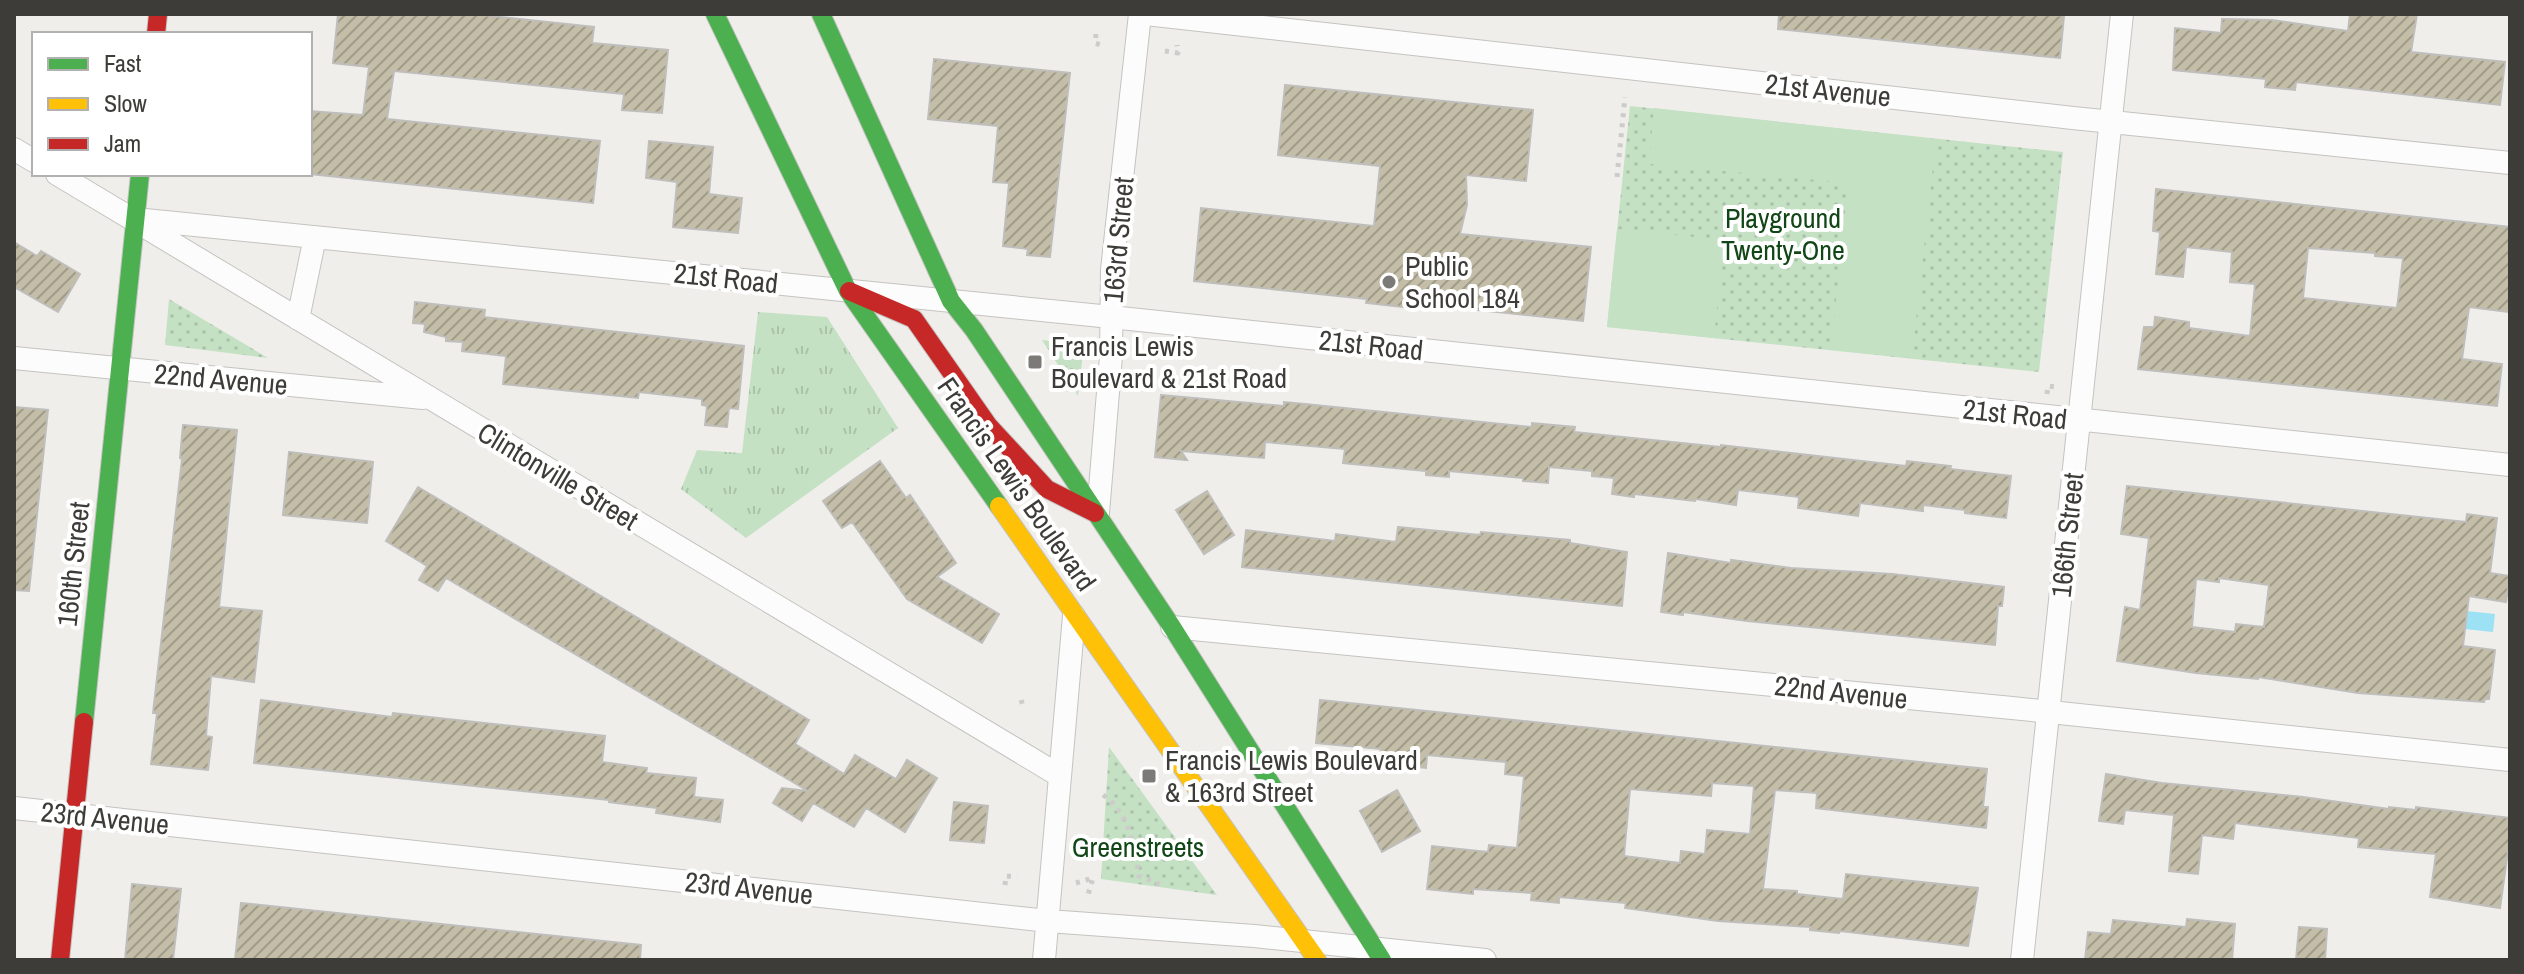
<svg xmlns="http://www.w3.org/2000/svg" width="2524" height="974" viewBox="0 0 2524 974" font-family="'Archivo Narrow',sans-serif">
<style>
.grass{fill:url(#grass-tufts)}
.park{fill:url(#park-dots)}
.pitch{fill:#c5e1c4}
.water{fill:#9de2f4}
.building{fill:url(#building-hatch);stroke:#bfbebb;stroke-width:2;fill-rule:evenodd}
.lines{fill:none;stroke-linecap:round;stroke-linejoin:round}
.street-casing{stroke:#c4c3c0;stroke-width:24}
.fast-casing{stroke:#c4c3c0;stroke-width:20}
.slow-casing{stroke:#c4c3c0;stroke-width:20}
.jam-casing{stroke:#c4c3c0;stroke-width:20}
.path{stroke:#cdccca;stroke-width:5;stroke-dasharray:4 6;stroke-linecap:butt}
.street{stroke:#fdfcfc;stroke-width:22}
.fast{stroke:#4caf50;stroke-width:18}
.slow{stroke:#ffc107;stroke-width:18}
.jam{stroke:#c62828;stroke-width:18}
.poi-dot{fill:#7b7a77;stroke:#fff;stroke-width:3}
.labels{text-anchor:middle;stroke-width:8;stroke-linejoin:round;paint-order:stroke}
.street-label{font-size:28px;fill:#3d3c39;stroke:#fff}
.park-label{font-size:28px;fill:#114617;stroke:#fff}
.poi-label{font-size:28px;fill:#3d3c39;stroke:#fff;text-anchor:start}
</style>
<defs>
<pattern id="grass-tufts" width="24" height="20" patternUnits="userSpaceOnUse" patternTransform="scale(2)"><rect width="24" height="20" fill="#c5e1c4"/><path d="M3 7l-1-3M5 7V3M7 7l1-3M15 17l-1-3M17 17v-4M19 17l1-3" fill="none" stroke="#aac2a9"/></pattern>
<pattern id="park-dots" width="8" height="8" patternUnits="userSpaceOnUse" patternTransform="scale(2)"><rect width="8" height="8" fill="#c5e1c4"/><path d="M2 2h.1M6 6h.1" fill="none" stroke="#aac2a9" stroke-width="1.8" stroke-linecap="round"/></pattern>
<pattern id="building-hatch" width="6" height="6" patternUnits="userSpaceOnUse" patternTransform="scale(2)"><rect width="6" height="6" fill="#c4bea8"/><path d="M-1 1l2-2M0 6l6-6M5 7l2-2" fill="none" stroke="#a09c8a"/></pattern>
</defs>
<rect width="100%" height="100%" fill="#efeeea"/>
<path class="grass" d="M758,312l69,5 71,111 -152,110 -65,-49 16,-39 45,3z
M1042,340l42,5 -6,51z"/>
<path class="park" d="M1630,106l433,46 -24,220 -432,-45z
M169,299l99,59 -103,-13z
M1109,747l108,148 -116,-16z"/>
<path class="pitch" d="M1654,108l282,31 -24,219 -81,-8 17,-167 -199,-19z
M1617,229l107,11 -10,98 -107,-11z"/>
<path class="water" d="M2457,610l38,4 -2,18 -38,-4z"/>
<path class="building" d="M338,14h135l121,13 -2,16 76,7 -6,63 -40,-3 2,-16 -230,-23 -7,48 213,22 -7,62 -283,-29v-63l53,4 6,-48 -36,-4z
M1779,14h265l20,2 -4,42 -282,-29z
M2350,14h67l-6,38 94,10 -5,43 -204,-23 -1,8 -30,-3 1,-8 -93,-9 2,-42 46,5 1,-14 50,1 76,11z
M934,59l136,14 -20,184 -23,-2 1,-6 -25,-3 6,-63 -16,-1 5,-56 -70,-7z
M1285,85l248,25 -7,71 -60,-6 1,30 -7,29 131,13 -8,74 -172,-18v5l-45,-5 1,-4 -173,-18 7,-73 173,18 6,-60 -102,-11z
M649,141l64,6 -4,47 33,4 -4,35 -65,-6 4,-45 -31,-4z
M2156,189l354,38v85l-41,-5 -7,52 40,5 -5,42 -359,-37 6,-42h10l1,-10 34,5v6l61,8 5,-52 -25,-2 2,-30 -46,-5 -3,30 -27,-3 4,-42 -7,-1zM2308,248l67,5v3l28,2 -6,50 -94,-10z
M14,242l23,14 4,-5 39,23 -22,38 -44,-25z
M415,302l70,8 -1,7 260,29 -6,63 -9,-1 -2,19 -22,-2 2,-19 -5,-1v-6l-63,-7 -1,6 -135,-14 3,-28 -44,-5 1,-9 -17,-1v-4l-22,-5 1,-8 -12,-1z
M1161,395l123,11v-4l21,2 227,23v-4l43,4 -1,5 147,15v-2l185,21 1,-5 44,5 -1,3 61,7 -5,42 -41,-5v-3l-42,-5v6l-63,-8 -2,13 -60,-8 1,-11 -61,-7 -2,15 -40,-6 -1,2 -61,-7v3l-22,-3 2,-16 -22,-2v-5l-43,-4 -1,16 -25,-2v-3l-74,-7v6l-23,-2v-4l-83,-8 2,-14 -80,-7 -1,16 -83,-7 6,9 -32,-3z
M14,407l34,3 -19,181 -15,-1z
M183,425l54,5 -18,177 43,4 -8,71 -43,-6 -5,60 6,1 -4,33 -57,-6 6,-51h-4l29,-254 -2,-1z
M289,452l84,10 -6,61 -84,-8z
M880,461l26,37 4,-3 46,68 -19,14 62,37 -17,29 -75,-44 -55,-77 -10,6 -19,-27z
M2127,486l339,36 1,-8 30,4 -7,55 20,3 -4,26 -37,-6 -6,50 32,4 -6,49h-4l-1,3 -126,-9 -100,-16v2l-62,-6 -79,-12 8,-54 15,3 9,-72 -28,-4zM2219,578l50,7 -5,42 -28,-3 -1,8 -43,-5 4,-48 23,3z
M418,487l391,233 -14,24 49,30 11,-19 41,24 11,-19 30,18 -32,54 -39,-24 -12,19 -41,-24 -11,18 -29,-18 9,-15 26,3 -362,-213 -8,13 -19,-11 8,-14 -41,-25z
M1207,491l27,44 -30,19 -28,-44z
M1398,527l82,8 1,-3 89,8v3l57,9 -5,54 -380,-39 4,-37 89,11 1,-7 60,8z
M1668,553l63,10v-3l60,8 101,6 112,13 -2,19h-4l-3,39 -248,-24 -64,-9v3l-22,-3z
M261,700l131,17 1,-4 212,23 -3,26 45,6 -1,5 50,5 -2,19 29,3 -3,22 -64,-9 1,-5 -48,-6v-2l-355,-37z
M1320,700l667,69 -4,38h5l-2,21 -170,-20 1,-15 -42,-3 -12,99 34,2v3l46,5 3,-25 132,14 -10,58 -128,-15 -1,2 -29,-3v-3l-92,-6 -93,-13 1,-5 -67,-6v6l-28,-3 1,-7 -59,-4v5l-46,-5 5,-43 56,6 1,-7 28,3 7,-72 -19,-2 1,-12 -79,-7 -1,13 -47,-5 2,-14 -65,-6zM1712,783l42,3 -4,48 -43,-4 -2,24 -24,-3 -1,12 -56,-7 6,-67 81,7z
M2106,774l56,9 141,14 86,12v-2l27,3v-3l94,11v33h-2l-8,57 -70,-11 6,-43 -78,-7 1,-9 -124,-15 -2,16 -31,-4 -4,39 -29,-3 5,-56 -49,-5 -2,14 -24,-3z
M1397,790l23,41 -38,21 -22,-41z
M954,802l34,4 -4,37 -34,-3z
M132,884l49,5 -8,71h-48z
M241,903l400,42 -1,15h-405z
M2187,919l48,5 -3,36h-147l3,-28 23,2 2,-14 73,7z
M2299,927l28,2 -2,31h-29z"/>
<g class="lines">
<defs>
<path id="street" d="M1146,14l927,104 437,45
M14,149l20,12
M57,174l1003,602
M135,219l976,98 1399,148
M298,319l17,-82
M14,358l409,40
M1098,513l13,-157 1,-86 28,-256
M1172,627l840,81 498,52
M14,808l1034,113 206,15 231,24
M1044,960l30,-344
M2022,960l100,-946"/>
<path id="fast" d="M715,14l133,277 151,215
M821,14l130,287 23,29 198,297 210,333
M84,722l56,-548"/>
<path id="slow" d="M999,506l318,454"/>
<path id="jam" d="M156,34l2,-20
M849,291l65,28 74,106 59,64 48,24
M60,960l24,-238"/>
</defs>
<use href="#street" class="street-casing"/>
<use href="#fast" class="fast-casing"/>
<use href="#slow" class="slow-casing"/>
<use href="#jam" class="jam-casing"/>
<path class="path" d="M1096,34l-1,9 6,2
M1165,51l13,2 -1,-8
M1617,177l8,-80
M2047,394l1,-8 7,1
M1021,700l3,9
M1103,795c27,18 31,51 36,81l21,8
M1076,883l17,-5 -5,17
M1005,885l1,-9 11,1"/>
<use href="#street" class="street"/>
<use href="#fast" class="fast"/>
<use href="#slow" class="slow"/>
<use href="#jam" class="jam"/>
</g>
<g class="poi-dot">
<circle cx="1389" cy="282" r="8"/>
<rect x="1027" y="354" width="16" height="16" rx="4"/>
<rect x="1141" y="768" width="16" height="16" rx="4"/>
</g>
<g class="labels">
<g class="street-label">
<text transform="translate(1828 90) rotate(6)" y="10">21st Avenue</text>
<text transform="translate(1118 240) rotate(-85)" y="10">163rd Street</text>
<text transform="translate(726 278) rotate(6)" y="10">21st Road</text>
<text transform="translate(1371 345) rotate(6)" y="10">21st Road</text>
<text transform="translate(221 379) rotate(5)" y="10">22nd Avenue</text>
<text transform="translate(2015 414) rotate(6)" y="10">21st Road</text>
<text transform="translate(558 476) rotate(31)" y="10">Clintonville Street</text>
<text transform="translate(1017 484) rotate(55)" y="10">Francis Lewis Boulevard</text>
<text transform="translate(2067 535) rotate(-84)" y="10">166th Street</text>
<text transform="translate(73 564) rotate(-84)" y="10">160th Street</text>
<text transform="translate(1841 692) rotate(6)" y="10">22nd Avenue</text>
<text transform="translate(105 818) rotate(6)" y="10">23rd Avenue</text>
<text transform="translate(749 888) rotate(6)" y="10">23rd Avenue</text>
</g>
<g class="park-label">
<text x="1783" y="228">Playground<tspan x="1783" dy="32">Twenty-One</tspan></text>
<text x="1138" y="857">Greenstreets</text>
</g>
<g class="poi-label">
<text x="1405" y="276">Public<tspan x="1405" dy="32">School 184</tspan></text>
<text x="1051" y="356">Francis Lewis<tspan x="1051" dy="32">Boulevard &amp; 21st Road</tspan></text>
<text x="1165" y="770">Francis Lewis Boulevard<tspan x="1165" dy="32">&amp; 163rd Street</tspan></text>
</g>
</g>
<rect width="2524" height="974" fill="none" stroke="#3d3c39" stroke-width="32"/>
<rect x="32" y="32" width="280" height="144" fill="#ffffff" stroke="#b1b1b0" stroke-width="2"/>
<rect x="48" y="58" width="40" height="12" fill="#4caf50" stroke="#b1b1b0" stroke-width="2"/>
<text x="104" y="72" font-size="24" fill="#3d3c39">Fast</text>
<rect x="48" y="98" width="40" height="12" fill="#ffc107" stroke="#b1b1b0" stroke-width="2"/>
<text x="104" y="112" font-size="24" fill="#3d3c39">Slow</text>
<rect x="48" y="138" width="40" height="12" fill="#c62828" stroke="#b1b1b0" stroke-width="2"/>
<text x="104" y="152" font-size="24" fill="#3d3c39">Jam</text>
</svg>
